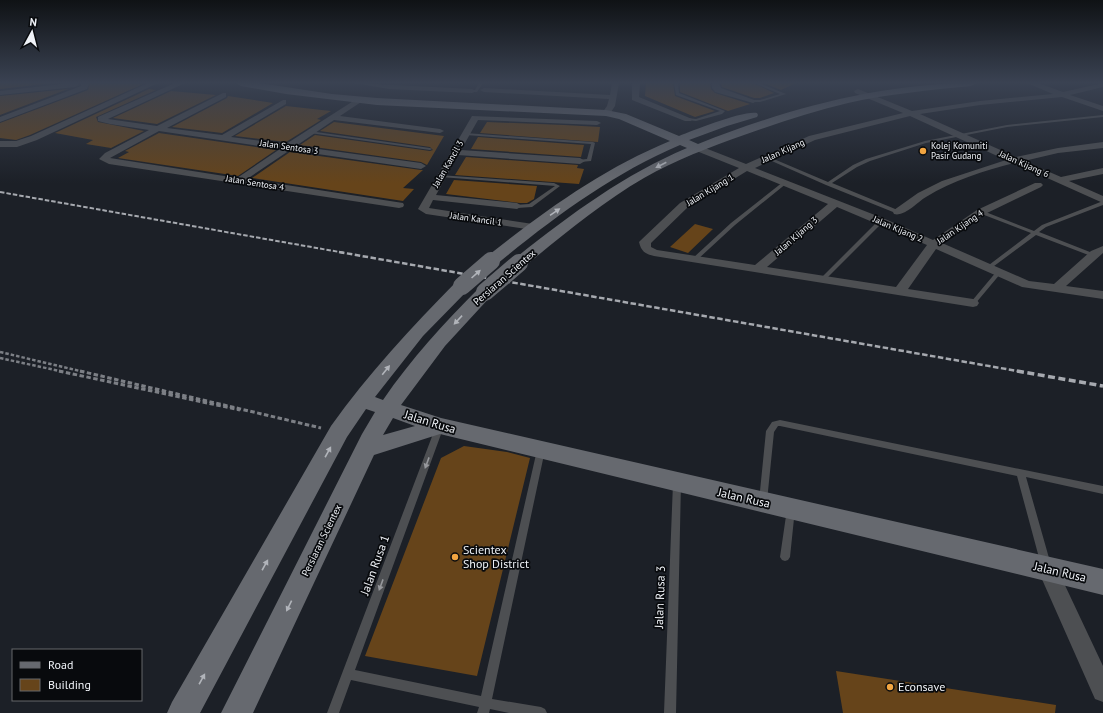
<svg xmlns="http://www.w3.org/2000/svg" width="1103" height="713" viewBox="0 0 1103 713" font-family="'PT Sans',sans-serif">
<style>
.building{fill:#66441a}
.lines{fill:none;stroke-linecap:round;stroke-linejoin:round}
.path-far1{stroke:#7c7f85;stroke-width:2.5;stroke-dasharray:3.5 2;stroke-linecap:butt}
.path{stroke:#7c7f85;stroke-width:3;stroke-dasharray:4.5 2.5;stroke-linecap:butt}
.lane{fill:#4d4f52;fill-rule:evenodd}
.street{fill:#4d4f52;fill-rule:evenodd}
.secondary{fill:#66696f;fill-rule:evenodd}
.rail-far2{stroke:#a6a9af;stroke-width:2;stroke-dasharray:4.5 2;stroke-linecap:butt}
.rail-far1{stroke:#a6a9af;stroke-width:2.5;stroke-dasharray:5.5 2.5;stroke-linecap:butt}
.rail{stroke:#a6a9af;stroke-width:3.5;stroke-dasharray:7 3.5;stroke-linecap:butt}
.secondary-bridge{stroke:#66696f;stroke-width:18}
.oneway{fill:#b1b4ba}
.oneway2{fill:#96989c}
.poi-dot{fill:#f2a541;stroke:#080a0d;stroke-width:1.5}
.labels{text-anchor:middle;stroke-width:3.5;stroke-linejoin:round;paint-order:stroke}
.far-poi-label{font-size:9px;fill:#eff2f7;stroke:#080a0d;text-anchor:start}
.far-street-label{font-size:9px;fill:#eff2f7;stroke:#080a0d}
.street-label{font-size:10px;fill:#eff2f7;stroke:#080a0d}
.near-street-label{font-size:12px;fill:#eff2f7;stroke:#080a0d}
.near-poi-label{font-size:12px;fill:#eff2f7;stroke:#080a0d;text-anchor:start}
</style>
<rect width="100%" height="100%" fill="#1c2027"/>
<path class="building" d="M0,83h53l-53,6z
M90,83l53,1 -113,51 -14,5 -16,-2v-15l88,-33z
M646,83h27l2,13 40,15 -20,6 -50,-21z
M680,83h30l1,6 4,4 35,11 -22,7 -48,-19z
M721,83h32l21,10 -14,5h-6l-32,-11z
M764,83h32l-15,7z
M68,89l-68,26v-19z
M149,89l7,1 -60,27 2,5 46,9 -33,17 -25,-4 7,-4 -38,-7z
M171,91l45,4 -59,29 -44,-6z
M228,96l45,7 -51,30 -50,-6 55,-29z
M286,106l45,5 -14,8 4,1 -35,22 -51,-6z
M334,122l110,14 -17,29 -6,-3 -121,-17 15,-10 115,16 3,-1 -3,-3 -110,-16z
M487,122l77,3 36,2 -2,15 -118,-9z
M159,133l117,17 -38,26 -120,-18 11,-6 -4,-1z
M478,137l106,8 -3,12 -110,-8z
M290,152l131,18h2l-20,18 11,1 -11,12 -151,-23z
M466,157l112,8 -1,3 7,1 -5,15 -124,-9z
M454,180l83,6 -3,13 -7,4h-7l-74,-9z
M695,224l18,5 -25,24 -18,-6z
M464,446l43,6 23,6 -53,218 -112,-20 76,-198z
M836,671l220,34 -1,8h-212z"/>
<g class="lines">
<path class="path-far1" d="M0,352l84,20
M0,358l64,14"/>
<path class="path" d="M59,371l181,39
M80,371l241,57"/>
<path class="lane" d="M479,83h4l-6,9h-6v-2h4z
M674,83h4l1,10 46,18 -3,3 -26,7 -9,-1v-2l9,1 24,-8 -44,-16z
M754,83h5l27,11 -26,8h-8v-2h8l20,-6z
M1103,115v2l-96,10 -81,16 -56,18 -13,6 -25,16 68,28v2l-2,1 -72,-29 -61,-27 4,-1 59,25 25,-17 13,-6 59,-18 82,-16z
M309,131l121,17 2,1 -2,1 -120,-17 -2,-1z
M465,133l128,9 2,1 -4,18 -11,1 -2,-1v-1l9,-1 4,-15 -125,-9h-1z
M439,175l115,8 6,3 -28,21 -15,1 -2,-1v-2l14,-1 26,-18 -114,-9 -2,-1z
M783,182l4,1 -52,42 -38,35h-4v-2l38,-35z
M1103,201v4l-57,22 -7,5 56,22v2h-4l-55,-21 -46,34h-4l-1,-1 46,-35 -52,-20v-2h4l51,20 8,-6z
M881,219l3,2 -59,59h-4l-1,-1 59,-59z
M999,270l3,2 -1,1 -26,31h-4l-1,-1 1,-1 26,-31z
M780,420l323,66v8l-77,-17 25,88 -2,3 -3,1 -3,-1 -2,-3 -24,-89 -237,-50h-2l-4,6 -7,69 -1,3 -3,1 -3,-1 -1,-3 7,-70 6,-9z
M440,423l3,1 1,2 -89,244 126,26 56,-246 1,-2 3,-1 3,1 1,2 -53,249 49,8 4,2 2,4h-38l-19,-4 -1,4h-12l2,-6 -128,-27 -12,33h-12l109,-287 1,-2z
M677,479l3,2 1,2 -5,230h-12l9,-230 1,-2z
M791,505l3,1 1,3 -5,48 -2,3 -3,1 -3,-1 -2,-3 7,-48 1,-3z"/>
<path class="street" d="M70,83h7l2,2 -4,2 -75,8v-4z
M80,83l9,1 -2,5 -87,33v-5l81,-31z
M148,83h10l-121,57 -20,7h-17v-6h16l15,-5z
M175,83h10l-77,36 49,7 66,-33h3v4l-59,31 55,7 61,-35h3v4l-55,33 55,7 72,-46h3v4l-21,14 100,13 4,2 -4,2 -106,-13 -38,26 125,17 5,3 -5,3 -131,-19 -43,29 156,24 1,2 -1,2 -4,1 -290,-44 -10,-5 6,-6 44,-23 -39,-6 -12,-3v-4zM159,131l121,18 -43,29 -127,-20z
M354,83l118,6 4,2 -4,2 -83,-4z
M612,83h7l-4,23 -6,9h-3l-4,-2 5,-7 2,-7 -125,-7 -4,-2 4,-2 126,7z
M632,83h8l-1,14 53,22 -1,2h-6l-53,-21z
M712,83h7l2,5 36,13 -4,2 -38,-11 -3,-4z
M1027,83h11l25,9 40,-9v4l-33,8 33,11v5l-41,-14 -82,8 -60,9 96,43 42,-9 45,-6v6l-45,5 -34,8 37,16 42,-9v6l-34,7 34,15v7l-89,-40c-30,8 -61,17 -88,34 -9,5 -21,20 -32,17l-1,-2 1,-2 24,-17 24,-12 64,-21 -96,-44 -95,24 -60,28 130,51 48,21 44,-30 58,-27h6l2,2 -2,2 -56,27 -43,29 87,38 25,3 37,-33 12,-5v7l-37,33 37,5v8l-81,-12 -86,-38 -28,40 65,10 4,1 2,3 -2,3 -4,1 -319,-51c-9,-2 -13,-5 -15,-14l2,-2 39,-37 59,-35 -45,-18 -1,-2 1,-2h6l46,18 63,-28 94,-23 -48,-20 -1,-2 4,-2 54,22 68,-10 73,-7zM747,171l81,33 -73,61 -98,-15 -6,-3v-4l37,-36zM837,207l90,38 -31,42 -129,-20z
M472,116l125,5 4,2 -4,2 -119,-5 -17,30 119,8 5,3 -5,3 -122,-9 -22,40 81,8 5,3 -5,3 -84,-9 -4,8 104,16 5,3 -1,2 -4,1 -107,-16 -8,-5z
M1047,559l7,3 49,104v36l-8,-3 -58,-131 3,-6z"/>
<path class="secondary" d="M236,83h23l73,11 45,4 229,12 20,4 53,22c15,-6 65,-26 78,-23l1,2 -1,2 -30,9 -38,14 9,4c88,-35 182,-61 278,-61l-5,3c-41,4 -83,8 -123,17 -35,8 -70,20 -104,32 -34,12 -69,25 -100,43 -43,25 -81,57 -119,88l-6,2 -6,-2 -2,-3 2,-3c55,-44 110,-85 174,-112l-7,-3c-68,29 -127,73 -183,119l-6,2 -6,-2 -2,-3 2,-3c58,-46 117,-89 185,-117l-51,-22 -13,-3 -229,-11 -91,-11 -45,-8z
M462,281l6,1 2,4 -2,4 -45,46 -48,61 8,3c28,-41 61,-77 96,-112l6,-1 6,1 2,4 -2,4 -46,50 -44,59 40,13 662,151v26l-663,-161 -66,21 -121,258h-32l141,-279 13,-22 -9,-3 -19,28 -147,276h-33l5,-11 159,-276c37,-52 80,-98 125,-144zM393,418l22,8 -32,9z"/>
<path class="rail-far2" d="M0,192l345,61"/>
<path class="rail-far1" d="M339,252l684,120"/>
<path class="rail" d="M1017,371l86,15"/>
<path class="secondary-bridge" d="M462,286l29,-25
M485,292l34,-29"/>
</g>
<defs><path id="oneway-solid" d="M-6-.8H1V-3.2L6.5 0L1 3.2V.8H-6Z"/></defs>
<g class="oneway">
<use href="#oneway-solid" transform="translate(661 165) rotate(153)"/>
<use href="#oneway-solid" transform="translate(555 212) rotate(-34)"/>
<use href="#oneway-solid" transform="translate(476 274) rotate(-42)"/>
<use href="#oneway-solid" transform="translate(458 320) rotate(133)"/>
<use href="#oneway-solid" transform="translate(386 370) rotate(-51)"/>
<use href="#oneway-solid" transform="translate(328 452) rotate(-61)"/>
<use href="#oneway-solid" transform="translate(265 565) rotate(-61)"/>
<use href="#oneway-solid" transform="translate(289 606) rotate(116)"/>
<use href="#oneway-solid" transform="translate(202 679) rotate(-61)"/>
</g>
<g class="oneway2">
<use href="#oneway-solid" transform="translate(427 463) rotate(110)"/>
<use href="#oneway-solid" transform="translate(381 585) rotate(110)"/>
</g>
<linearGradient id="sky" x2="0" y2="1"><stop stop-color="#0f1215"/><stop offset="0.45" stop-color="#3a4252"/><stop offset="1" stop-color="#3a4252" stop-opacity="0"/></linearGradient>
<rect width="1103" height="183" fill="url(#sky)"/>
<g class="poi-dot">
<circle cx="923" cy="151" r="4"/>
<circle cx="455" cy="557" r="4"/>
<circle cx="890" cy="687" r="4"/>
</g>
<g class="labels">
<g class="far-poi-label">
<text x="931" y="149">Kolej Komuniti<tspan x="931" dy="10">Pasir Gudang</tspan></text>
</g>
<g class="far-street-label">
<text transform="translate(289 147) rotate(8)" y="3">Jalan Sentosa 3</text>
<text transform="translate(783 151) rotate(-24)" y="3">Jalan Kijang</text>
<text transform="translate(448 164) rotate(-60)" y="3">Jalan Kancil 3</text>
<text transform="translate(1024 164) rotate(24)" y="3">Jalan Kijang 6</text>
<text transform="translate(255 183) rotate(9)" y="3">Jalan Sentosa 4</text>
<text transform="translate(710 190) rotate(-31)" y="3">Jalan Kijang 1</text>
<text transform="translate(476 219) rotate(8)" y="3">Jalan Kancil 1</text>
<text transform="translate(960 227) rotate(-34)" y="3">Jalan Kijang 4</text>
<text transform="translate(898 229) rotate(23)" y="3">Jalan Kijang 2</text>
<text transform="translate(796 236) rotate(-41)" y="3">Jalan Kijang 3</text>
</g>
<g class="street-label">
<text transform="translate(504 277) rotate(-41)" y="4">Persiaran Scientex</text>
<text transform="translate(321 540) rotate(-64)" y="4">Persiaran Scientex</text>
</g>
<g class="near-street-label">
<text transform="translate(430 422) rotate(17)" y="4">Jalan Rusa</text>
<text transform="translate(744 498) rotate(13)" y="4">Jalan Rusa</text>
<text transform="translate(375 565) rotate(-70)" y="4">Jalan Rusa 1</text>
<text transform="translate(1060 572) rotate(13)" y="4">Jalan Rusa</text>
<text transform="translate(660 597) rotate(-88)" y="4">Jalan Rusa 3</text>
</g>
<g class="near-poi-label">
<text x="463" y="554">Scientex<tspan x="463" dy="14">Shop District</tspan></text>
<text x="898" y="691">Econsave</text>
</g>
</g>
<rect x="12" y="649" width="130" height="52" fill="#080a0d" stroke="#64676b"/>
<rect x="20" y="662" width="20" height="6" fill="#66696f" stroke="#64676b"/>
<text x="48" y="669" font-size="12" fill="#eff2f7">Road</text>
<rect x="20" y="679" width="20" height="12" fill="#66441a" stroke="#64676b"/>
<text x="48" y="689" font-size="12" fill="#eff2f7">Building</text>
<g transform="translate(32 32) rotate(7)" stroke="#080a0d" stroke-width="3" paint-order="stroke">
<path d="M0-3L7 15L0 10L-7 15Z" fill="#eff2f7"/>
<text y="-6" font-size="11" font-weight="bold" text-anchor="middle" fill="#eff2f7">N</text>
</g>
</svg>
